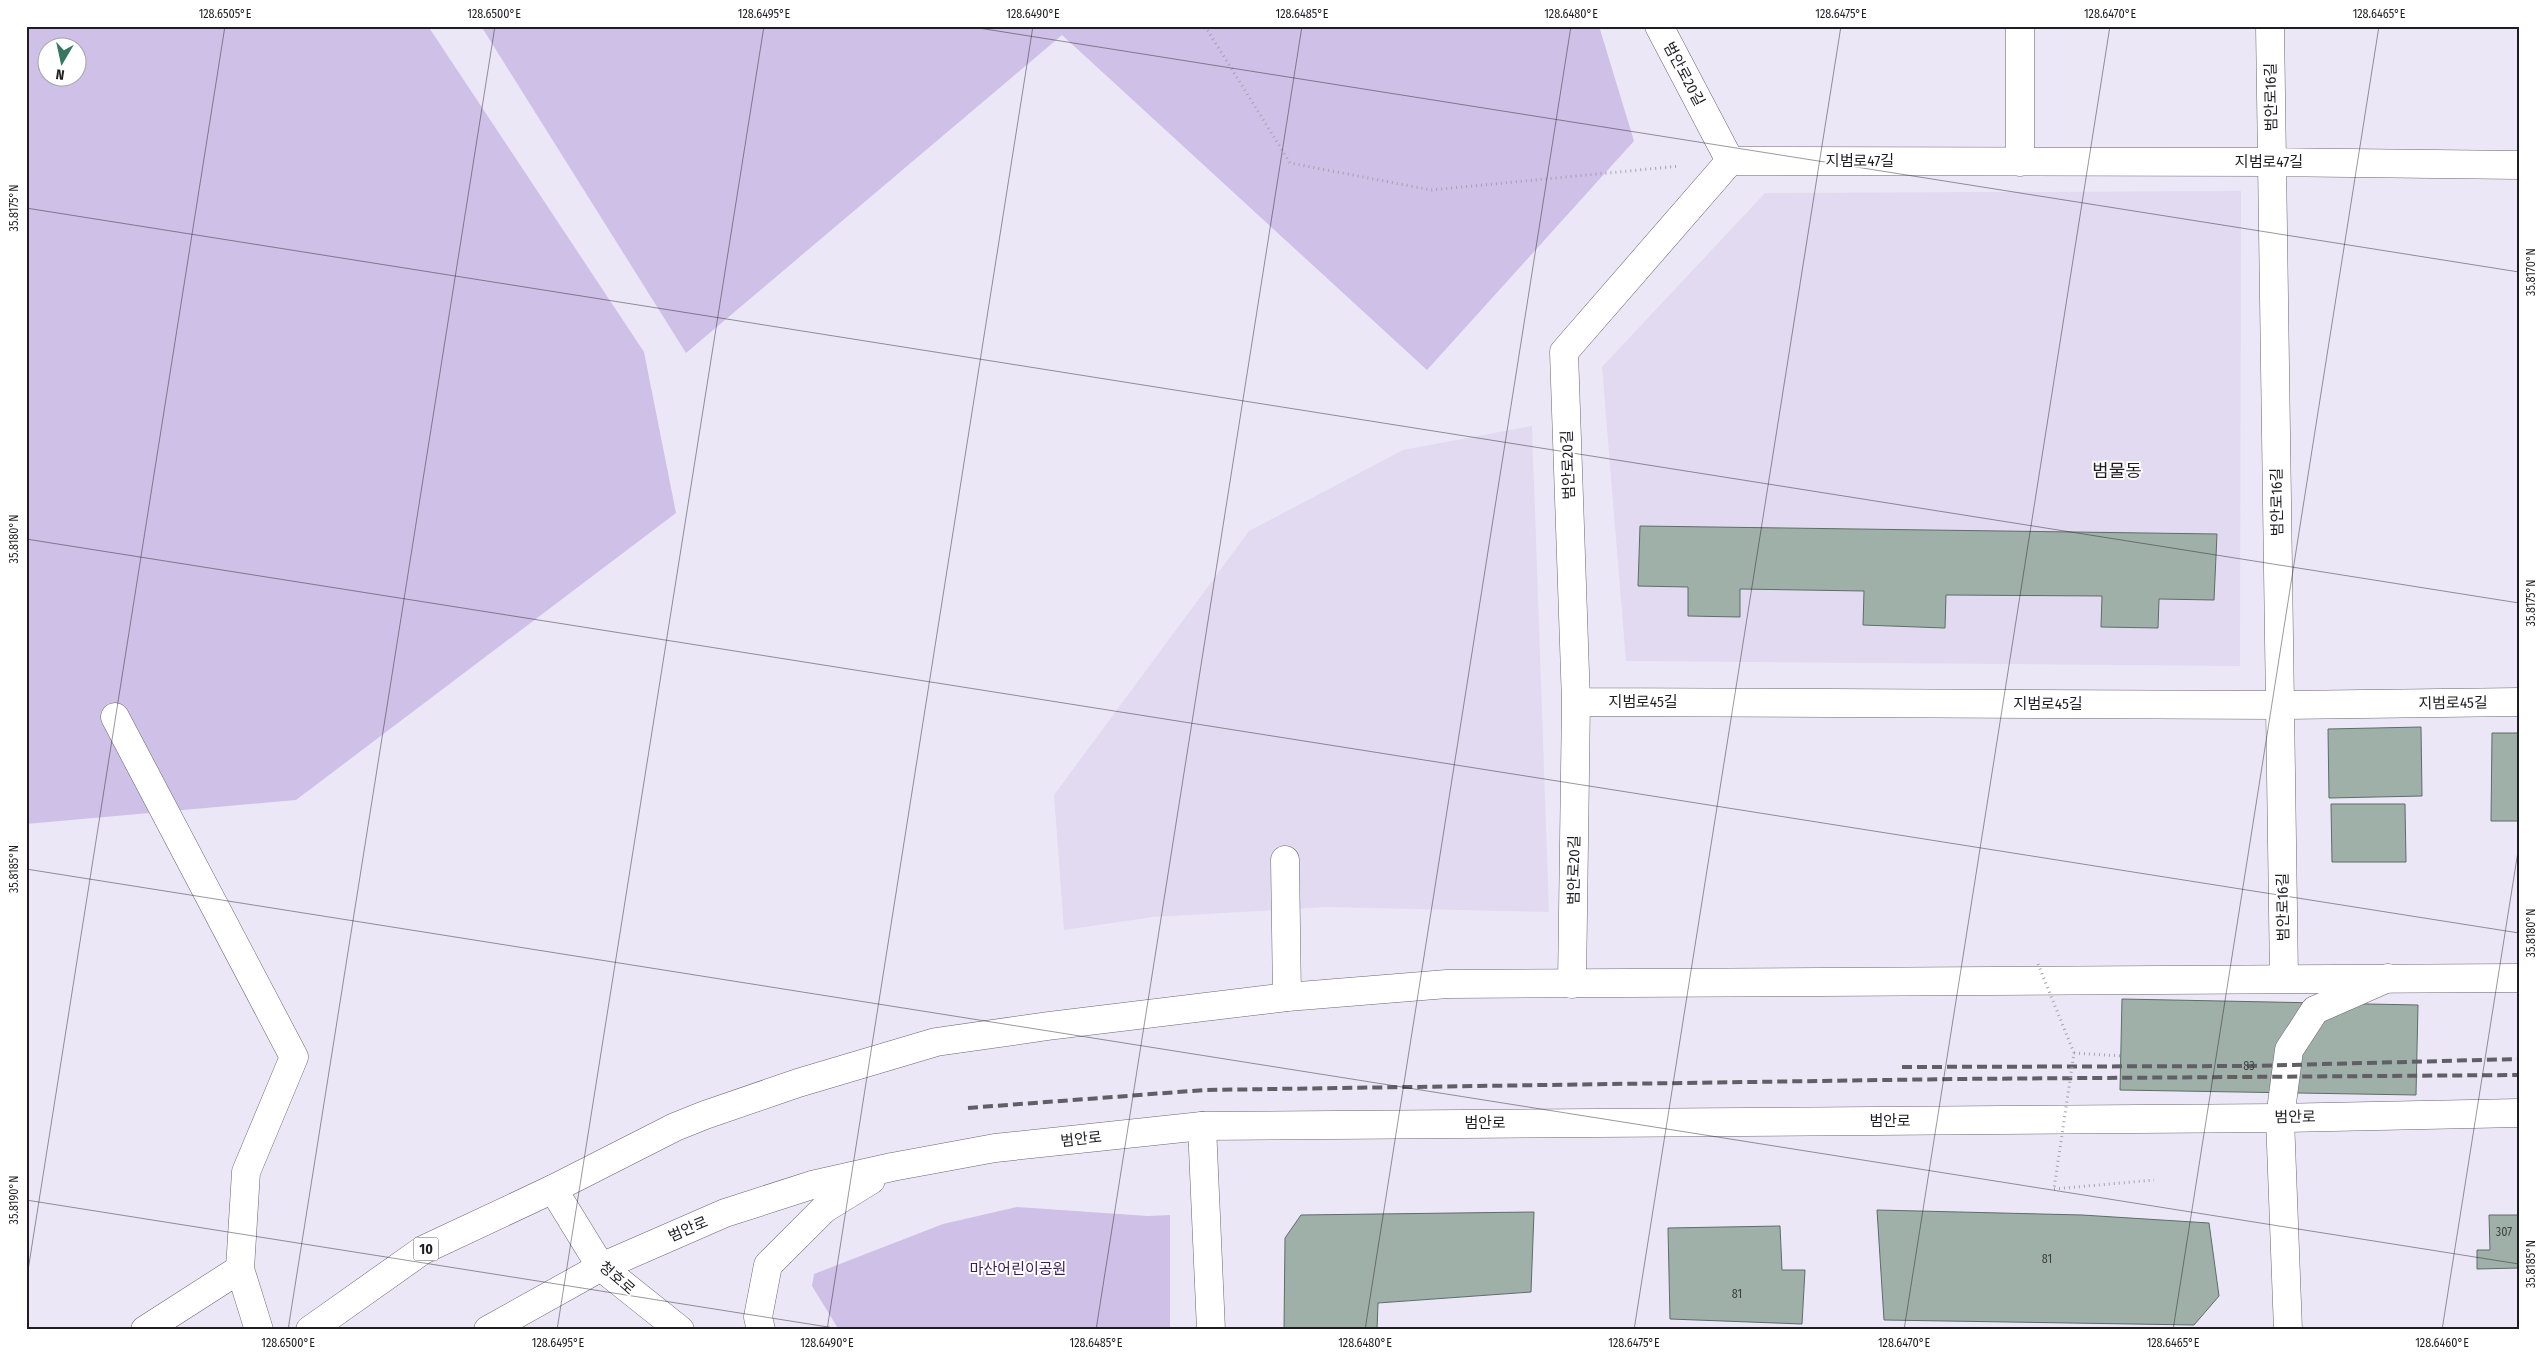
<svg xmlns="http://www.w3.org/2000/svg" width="2545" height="1356" viewBox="0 0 2545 1356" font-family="'Fira Sans Condensed','Noto Sans KR',sans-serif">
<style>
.built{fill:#e2daf0}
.green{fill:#cfc0e7;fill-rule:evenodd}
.building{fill:#9fb0a9;stroke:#5d6d67}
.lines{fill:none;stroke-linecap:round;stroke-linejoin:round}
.minor-casing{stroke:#6a6673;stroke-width:29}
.major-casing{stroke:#6a6673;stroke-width:29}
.highway-casing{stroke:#6a6673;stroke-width:29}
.path{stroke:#a5a1ad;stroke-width:3;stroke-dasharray:1 4;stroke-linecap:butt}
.minor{stroke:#fff;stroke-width:28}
.major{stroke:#fff;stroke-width:28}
.highway{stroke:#fff;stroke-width:28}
.rail{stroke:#615e66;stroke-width:4;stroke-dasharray:10 5;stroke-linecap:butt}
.path-bridge{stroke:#a5a1ad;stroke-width:3;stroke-dasharray:1 4;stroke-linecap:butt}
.ticks{fill:none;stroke:#1f1d22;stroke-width:1;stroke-opacity:0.45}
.labels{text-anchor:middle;stroke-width:4;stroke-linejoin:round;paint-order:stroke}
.number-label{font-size:12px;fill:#3f4244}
.shield{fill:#fff;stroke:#626164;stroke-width:1}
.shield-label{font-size:14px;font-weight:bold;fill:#1f1d22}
.street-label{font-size:15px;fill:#1f1d22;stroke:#fff}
.park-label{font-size:15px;fill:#3c1b60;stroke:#fff}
.quarter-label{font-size:18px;fill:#1f1d22;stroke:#fff}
.neatline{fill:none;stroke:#1f1d22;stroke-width:2}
.ticks-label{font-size:12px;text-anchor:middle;fill:#1f1d22}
</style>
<rect width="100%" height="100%" fill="#ece7f6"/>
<path class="built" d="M2241,191l-1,475 -614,-5 -24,-294 163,-174z
M1532,426l17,486 -222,-5 -174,10 -89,13 -10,-135 195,-264 154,-81z"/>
<path class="green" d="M26,26h402l216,326 32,161 -380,287 -270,24zM48,48h30v30h-30z
M481,26h1118l35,115 -207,229 -365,-335 -376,318z
M1017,1207l131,9 22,-1v114l-331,1 -27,-44 2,-12 129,-50z"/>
<path class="building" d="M1640,526l577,8 -3,66 -55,-1 -1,29 -57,-1 1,-31 -156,-1 -1,33 -82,-3 1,-34 -124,-2v28l-52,-1v-29l-50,-1z
M2421,727l1,69 -93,2 -1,-69z
M2492,733h27v88h-28z
M2331,804h74l1,58h-74z
M2122,999l296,6 -2,90 -296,-5z
M1877,1210l205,5 127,8 10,73 -25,29 -310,-5z
M1534,1212l-3,80 -153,11 -1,27h-93l1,-92 16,-23z
M2489,1215h30v53l-42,1v-19h13z
M1780,1226l2,44h23l-3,54 -132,-5 -2,-91z"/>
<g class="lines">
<defs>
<path id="minor" d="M1659,26l71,135
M2270,26l14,952
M1730,161l542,1 247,3
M2020,162v-136
M1576,702l704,3 239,-3
M115,717l179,340 -48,115 -6,97 19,61
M1285,860l2,137
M1572,984l4,-282 -12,-350 166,-191
M1202,1126l9,204
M145,1330l95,-61
M2288,1330l-8,-212 9,-68 26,-40 73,-32"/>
<path id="major" d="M601,1267l124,-54 87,-28 80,-18 103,-19 207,-22 1078,-8 239,-5
M680,1330l-79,-63 -48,-78 122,-62 30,-12 93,-32 138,-41 112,-16 239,-29 160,-13 1072,-6
M761,1330l-3,-13 10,-52 56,-56 47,-29"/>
<path id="highway" d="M310,1330l113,-80 130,-61
M488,1330l113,-63"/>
</defs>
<use href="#minor" class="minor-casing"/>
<use href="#major" class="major-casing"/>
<use href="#highway" class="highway-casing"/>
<path class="path" d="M1205,26l85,137 141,27 249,-24
M2074,1053l47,3
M2054,1189l100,-9"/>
<use href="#minor" class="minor"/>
<use href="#major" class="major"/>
<use href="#highway" class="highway"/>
<path class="rail" d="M1902,1067l347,-1 270,-7
M968,1108l237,-18 748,-11 566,-4"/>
<path class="path-bridge" d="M2038,964l36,89 -20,136"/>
</g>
<path class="ticks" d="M966,26l1553,246M26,208l2493,395M26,539l2493,394M26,869l2493,395M26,1200l821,130M26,1283l199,-1257M288,1330l207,-1304M557,1330l207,-1304M827,1330l206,-1304M1096,1330l206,-1304M1365,1330l206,-1304M1634,1330l207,-1304M1904,1330l206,-1304M2173,1330l206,-1304M2442,1330l77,-485"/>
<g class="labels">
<g class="number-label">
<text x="2249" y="1070">83</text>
<text x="2504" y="1236">307</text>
<text x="2047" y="1263">81</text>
<text x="1737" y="1298">81</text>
</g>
<rect class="shield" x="413.5" y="1237.5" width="25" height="23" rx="4"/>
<g class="shield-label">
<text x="426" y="1254">10</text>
</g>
<g class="street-label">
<text transform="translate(1684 74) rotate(62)" y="5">범안로20길</text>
<text transform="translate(2271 97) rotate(-91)" y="5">범안로16길</text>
<text x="1860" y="166">지범로47길</text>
<text x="2269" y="167">지범로47길</text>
<text transform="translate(1568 465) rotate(-92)" y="5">범안로20길</text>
<text transform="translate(2277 502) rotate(-91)" y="5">범안로16길</text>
<text x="1643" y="707">지범로45길</text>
<text transform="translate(2453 703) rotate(-1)" y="5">지범로45길</text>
<text x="2048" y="709">지범로45길</text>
<text transform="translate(1574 870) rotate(-89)" y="5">범안로20길</text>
<text transform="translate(2283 907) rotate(-91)" y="5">범안로16길</text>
<text transform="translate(2295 1117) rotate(-1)" y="5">범안로</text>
<text x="1890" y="1126">범안로</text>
<text x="1485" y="1128">범안로</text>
<text transform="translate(1081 1139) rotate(-6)" y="5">범안로</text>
<text transform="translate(688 1229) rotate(-23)" y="5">범안로</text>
<text transform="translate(617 1278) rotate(41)" y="5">청호로</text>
</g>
<g class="park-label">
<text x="1018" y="1274">마산어린이공원</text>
</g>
<g class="quarter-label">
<text x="2117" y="477">범물동</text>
</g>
</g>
<rect width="2545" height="1356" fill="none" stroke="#ffffff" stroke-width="55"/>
<g transform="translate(62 62) rotate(189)"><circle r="24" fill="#ffffff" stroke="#a5a5a7"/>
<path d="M0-4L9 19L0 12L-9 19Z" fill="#387662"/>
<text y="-8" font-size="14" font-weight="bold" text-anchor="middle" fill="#1f1d22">N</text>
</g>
<rect x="28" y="28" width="2490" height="1300" class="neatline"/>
<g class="ticks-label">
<text x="225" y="18">128.6505°E</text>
<text x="494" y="18">128.6500°E</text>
<text x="764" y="18">128.6495°E</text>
<text x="1033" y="18">128.6490°E</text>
<text x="1302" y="18">128.6485°E</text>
<text x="1571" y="18">128.6480°E</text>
<text x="1841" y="18">128.6475°E</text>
<text x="2110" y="18">128.6470°E</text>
<text x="2379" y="18">128.6465°E</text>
<text transform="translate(14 208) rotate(-90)" y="4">35.8175°N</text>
<text transform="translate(2531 272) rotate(-90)" y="4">35.8170°N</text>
<text transform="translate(14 539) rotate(-90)" y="4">35.8180°N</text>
<text transform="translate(2531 603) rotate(-90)" y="4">35.8175°N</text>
<text transform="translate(14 869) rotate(-90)" y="4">35.8185°N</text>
<text transform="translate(2531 933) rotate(-90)" y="4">35.8180°N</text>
<text transform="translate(14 1200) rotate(-90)" y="4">35.8190°N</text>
<text transform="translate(2531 1264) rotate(-90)" y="4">35.8185°N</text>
<text x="288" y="1347">128.6500°E</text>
<text x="558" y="1347">128.6495°E</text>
<text x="827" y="1347">128.6490°E</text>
<text x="1096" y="1347">128.6485°E</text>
<text x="1365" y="1347">128.6480°E</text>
<text x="1634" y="1347">128.6475°E</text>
<text x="1904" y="1347">128.6470°E</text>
<text x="2173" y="1347">128.6465°E</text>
<text x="2442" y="1347">128.6460°E</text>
</g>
</svg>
